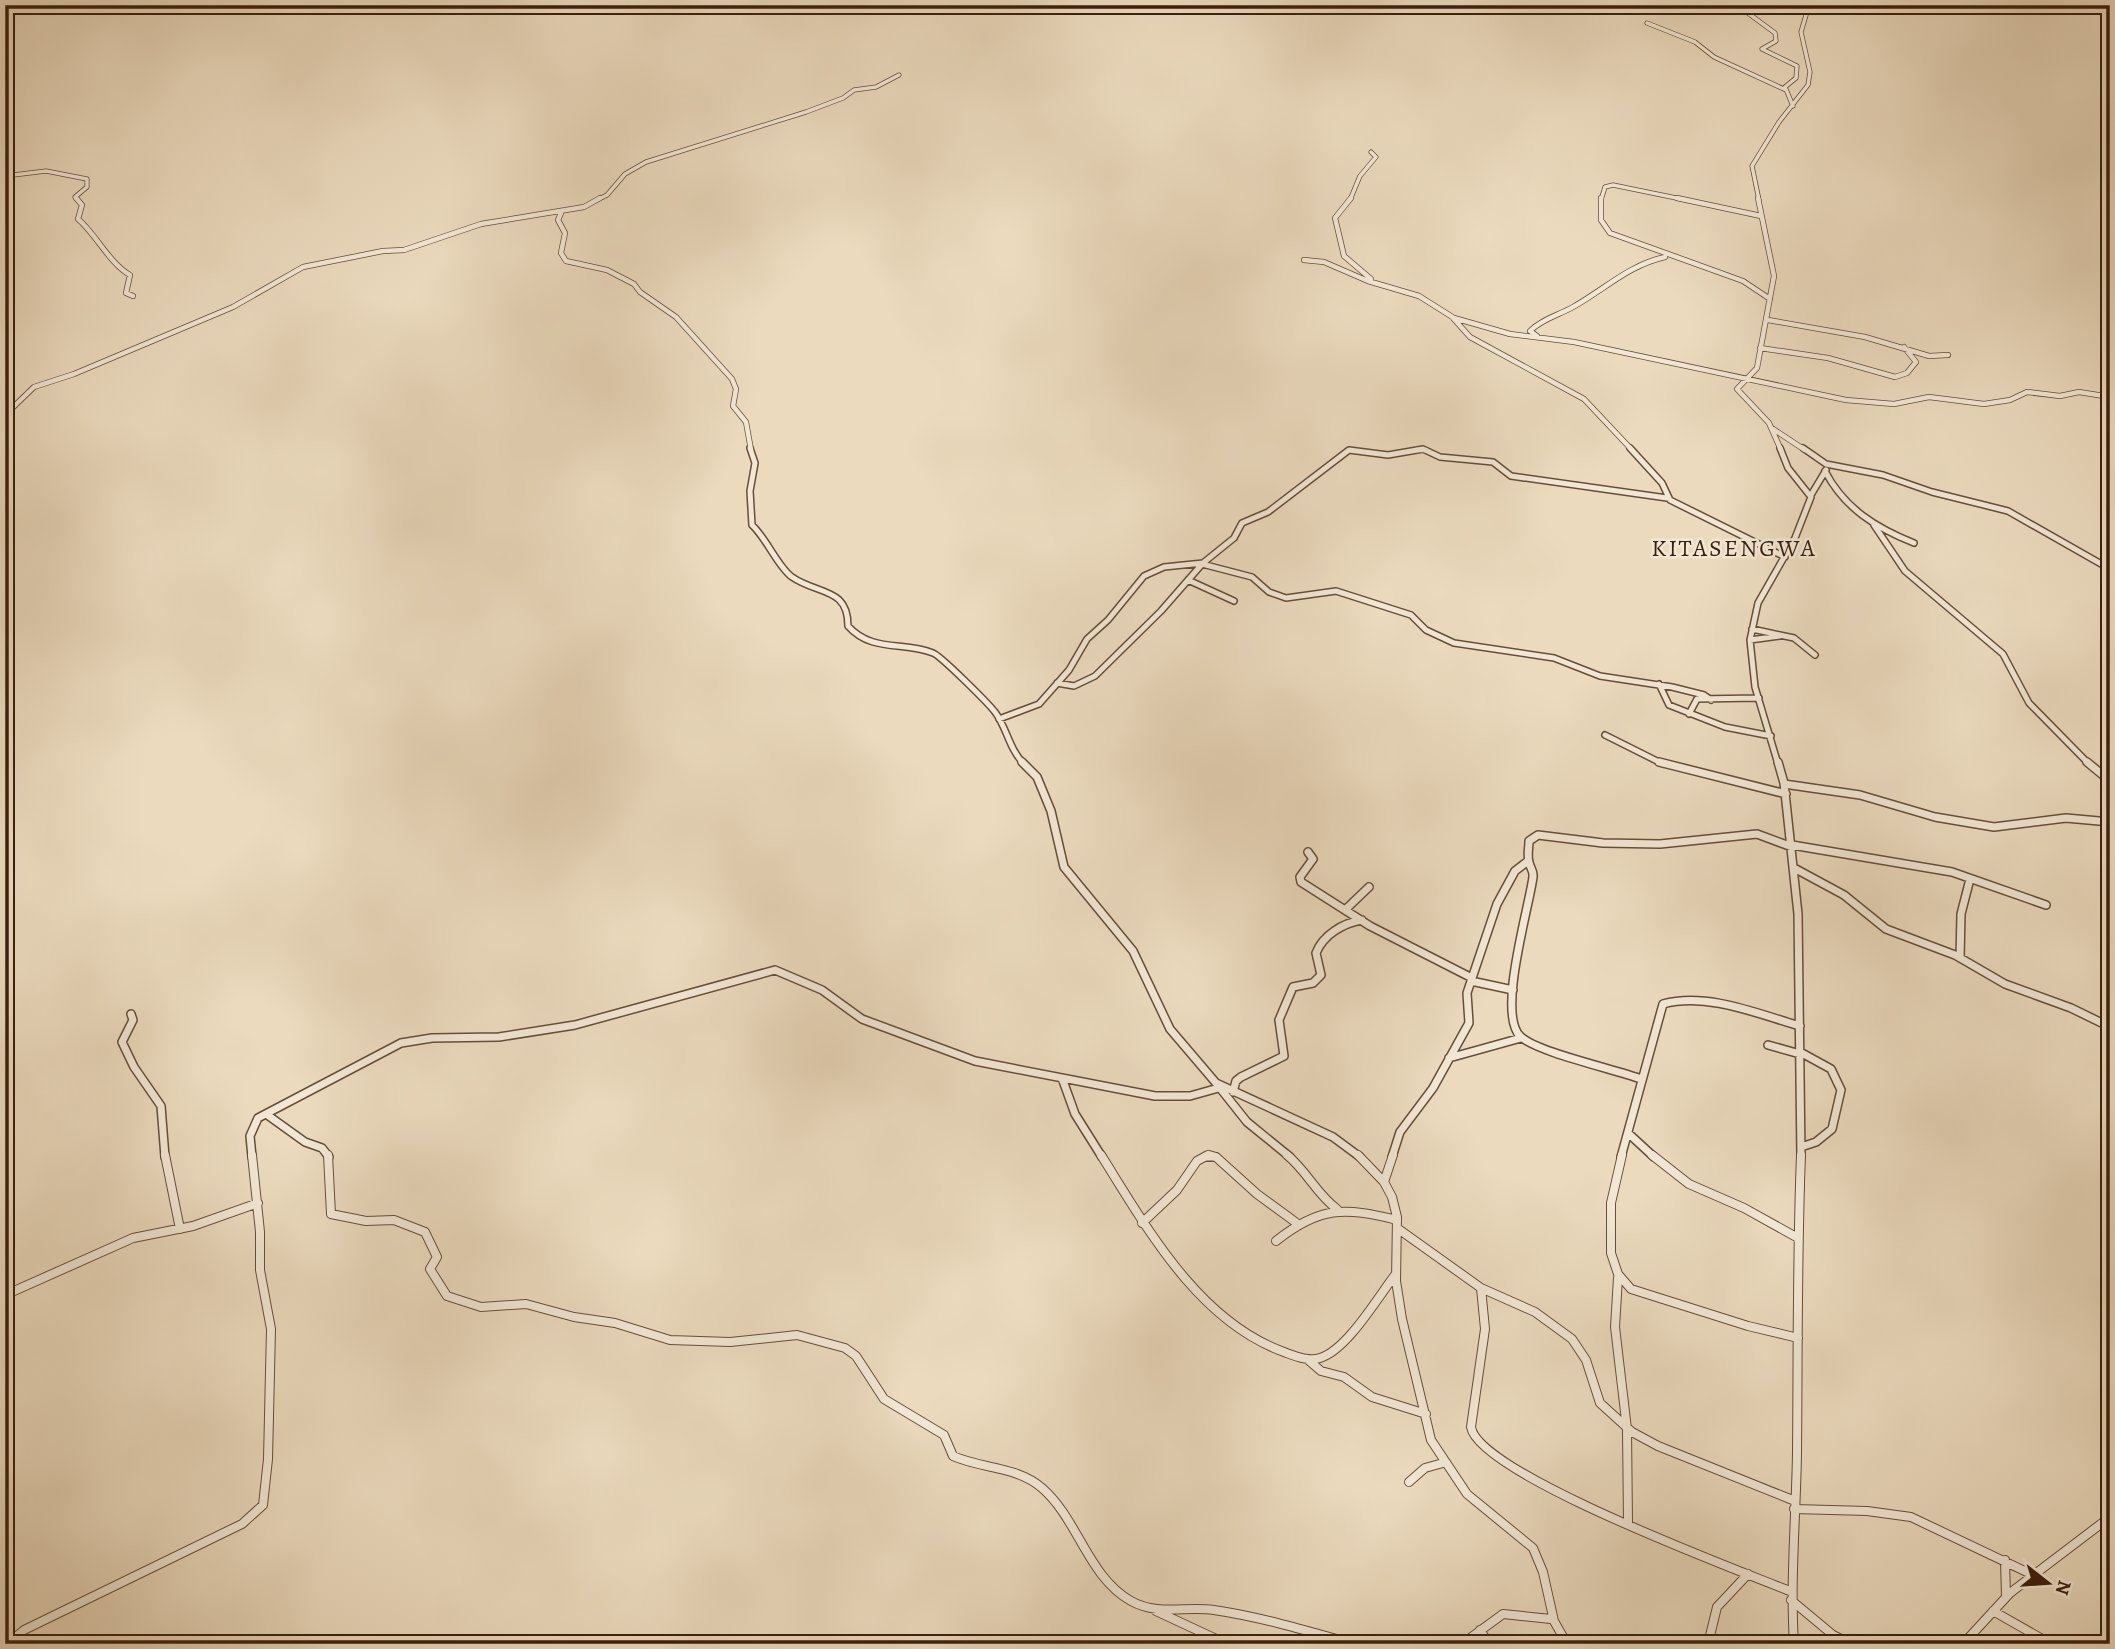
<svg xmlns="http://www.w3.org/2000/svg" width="2115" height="1649" viewBox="0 0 2115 1649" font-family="Alegreya,serif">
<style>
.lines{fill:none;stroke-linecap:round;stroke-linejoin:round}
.street-far4-casing{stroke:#674e39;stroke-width:5}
.street-far3-casing{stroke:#674e39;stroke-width:6}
.street-far2-casing{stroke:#674e39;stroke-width:8}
.street-far1-casing{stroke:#674e39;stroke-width:10}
.street-casing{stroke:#674e39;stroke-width:10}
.street-far4{stroke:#f2e7d5;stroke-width:3.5}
.street-far3{stroke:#f2e7d5;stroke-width:4.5}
.street-far2{stroke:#f2e7d5;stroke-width:5}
.street-far1{stroke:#f2e7d5;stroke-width:7}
.street{stroke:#f2e7d5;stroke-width:8}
.labels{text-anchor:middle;stroke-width:5;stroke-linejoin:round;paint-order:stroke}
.quarter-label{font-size:24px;letter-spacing:2px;fill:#3b1f0d;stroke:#f2e7d5}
</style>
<rect width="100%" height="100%" fill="#ebdabe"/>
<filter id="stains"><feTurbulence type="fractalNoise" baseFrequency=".00286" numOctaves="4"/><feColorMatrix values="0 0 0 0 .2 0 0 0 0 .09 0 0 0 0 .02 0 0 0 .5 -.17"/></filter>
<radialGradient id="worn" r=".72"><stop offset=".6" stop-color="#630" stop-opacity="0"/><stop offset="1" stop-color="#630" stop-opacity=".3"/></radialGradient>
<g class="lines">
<defs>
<path id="street-far4" d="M1737,5l38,28 1,8 -14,8 35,17 -1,12 -11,9 8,19
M1647,23l48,19 19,15 72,33
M5,176l41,-5 41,8v8l-12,10 3,3
M597,200l10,-5 18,-21 21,-12 160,-50 37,-14 11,-8 22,-3 23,-12
M1350,200l10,-24 16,-19 -5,-5
M1601,200l4,-13 8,-2 73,15
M1759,200l-7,-34 27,-44 29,-37 2,-13 -9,-40 8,-27"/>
<path id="street-far3" d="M76,198l6,7 -4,14c18,15 31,44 52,56l-4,18 7,3
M1351,198l-16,20 9,38 27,23
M1601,198v22l9,13 133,48 27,18
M1677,198l84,18
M1758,198l16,78 -17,92 -20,21 32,34 12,27
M561,213l-3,7 7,13 -4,20 5,8 41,9 27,14 6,8 36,25 56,62 4,10 -3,17 13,16 5,28
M1304,260l20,2 44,19 51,15 35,22 56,16 64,8 272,58 48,4 35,-7 55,7 26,-4 17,-8 33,4 19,-4 31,5
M1453,318l17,19 114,62 48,51
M1768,320l97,17 64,19 19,-1
M1537,336l-7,-5c12,-12 29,-16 43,-24 32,-18 56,-42 92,-50
M1760,348l68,10 67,19 12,-4 9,-11 -12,-15
M5,415l29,-28 40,-13 159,-67 70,-40 80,-16 21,-1 77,-26 103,-17 16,-9
M1773,429l32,21
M1416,450h10"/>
<path id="street-far2" d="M750,448l5,15 -5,28 2,34c15,14 26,42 40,52 26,18 56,10 56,49 24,27 56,15 85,27 8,3 55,50 62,59 12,16 14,37 29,52
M1630,448l32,35 8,17 115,57
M1803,448l23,16 57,11 49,17 76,19 102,58
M1825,471c19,37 51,57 89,72
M1811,495l15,-25
M1874,525l31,46 98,83 26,49 60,61
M1202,564l50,13 17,15 17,6 50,-7 75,24 15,15 28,13 100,15 46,18 72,11 32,8 7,5
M1188,580l46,21
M1752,629l42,9 21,17
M1750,640l30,-4
M1057,683l17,3 21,-10 66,-65 42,-48 31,-25 8,-15 26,-11 81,-62 39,5 35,-6 17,8 53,5 18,14 156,22
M1659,684l10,21 56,22 46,9
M1689,714l8,-15 62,-1
M999,719l40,-15 30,-34 18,-31 21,-19 36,-44 20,-9 39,-4
M1605,735l58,29
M1778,764l-23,-77 -5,-47 8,-37 37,-65 16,-41 -23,-29 -8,-20"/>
<path id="street-far1" d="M1022,762l15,15 14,34 13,56 69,84 37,78 46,54 117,54 27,20
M1659,762l127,32
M1778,762l6,21 14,131 3,243
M2087,762l23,19
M1784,784l76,11 75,22 59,10 72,-9 44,4
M1792,845l160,27 94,33
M1308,852l5,7 -13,18 1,5 69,44 102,52
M1794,868l50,27 42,34 69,26 50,29 66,24 39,19
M1346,909l23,-22
M1960,958l1,-44 9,-35
M1471,981l42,9
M131,1014l2,6 -11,22 12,25 27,39 4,51
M1768,1045l32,9
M1800,1052l31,17 10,21 -9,39 -16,13 -15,5
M1449,1058l72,-20
M1062,1078l13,36 27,43
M1641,1079c-27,-10 -105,-27 -121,-43 -23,-23 9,-128 13,-159 1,-6 -3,-9 -4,-15 -2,-6 0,-14 0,-21l9,-6 65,8 57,1 97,-10 35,13
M1220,1088l27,34 43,35
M1233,1092l3,-11 5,-4 43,-21 -5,-36 14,-33 20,-4 8,-8 -5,-22c7,-18 27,-30 46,-33
M266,1114l39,28 17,6 7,9
M1628,1133l26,24
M252,1157l-2,-21 8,-18 143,-75 31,-5 67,-1 76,-12 200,-55 47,20 40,29 113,42 180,35h35l32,-9
M1205,1157h11
M1392,1157l8,-25 33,-44 36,-65 -2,-30 30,-89 18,-33 13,-10
M1621,1157l42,-153c44,-12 95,10 137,22"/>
<path id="street" d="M165,1155l15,74
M328,1155l3,59 35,7 28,-1 31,12 12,25 -7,12 17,27 34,11 45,-3 48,13 41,6 55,17 60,2 67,-7 48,13 11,8 28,43 60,36 9,21c29,13 64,10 89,32 36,31 46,89 89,113 27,15 54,5 83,9 47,7 94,21 140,34
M1101,1155c46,73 97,166 183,197 11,4 25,10 36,6 27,-8 58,-61 75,-83
M1209,1155l7,2 41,37 41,30
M1287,1155c20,16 30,40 50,54
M1358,1155l26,27 8,15 5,20 -1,64 6,38 29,121 36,54 66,54 10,24 11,49 13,23
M1622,1155l-11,48v50l7,21 13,15 117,37 50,12
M1652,1155l37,29 55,24 54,30
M1384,1182l9,-27
M1142,1223l35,-33 20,-29 11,-6
M1397,1228l84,60 4,41 -14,98c7,47 270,144 321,165
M1276,1241c44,-35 68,-34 121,-21
M1618,1278l-3,49 12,102 1,94
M1481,1288l54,24 37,27 14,21 14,43 32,29 26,14 137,55
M5,1295l128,-57 60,-12 65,-23
M1307,1359l14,12 23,6 28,20 54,17
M1409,1482l16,-14 18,-5
M1794,1509l73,2 44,6 122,58
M2005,1560l1,37
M1791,1600l42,35 19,9
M1156,1611l71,33
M1993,1611l58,33
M1480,1630l9,14
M7,1644l17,-14 218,-106 21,-19 5,-46 3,-130 -11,-59v-38l-8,-77
M1462,1644l41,-30 48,5
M1708,1644l9,-37 31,-33
M1794,1644c-4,-64 2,-127 3,-191 1,-100 0,-198 4,-298
M1963,1644l47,-51 100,-76"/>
</defs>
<use href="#street-far4" class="street-far4-casing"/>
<use href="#street-far3" class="street-far3-casing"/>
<use href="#street-far2" class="street-far2-casing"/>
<use href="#street-far1" class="street-far1-casing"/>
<use href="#street" class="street-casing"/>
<use href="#street-far4" class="street-far4"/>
<use href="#street-far3" class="street-far3"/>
<use href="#street-far2" class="street-far2"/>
<use href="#street-far1" class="street-far1"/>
<use href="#street" class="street"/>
</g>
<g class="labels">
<g class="quarter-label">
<text x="1734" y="556">KITASENGWA</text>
</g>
</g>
<rect width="2115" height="1649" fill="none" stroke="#ebdabe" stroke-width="28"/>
<rect x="7" y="7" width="2101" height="1635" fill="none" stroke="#3b1f0d" stroke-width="3.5"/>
<rect x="14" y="14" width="2087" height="1621" fill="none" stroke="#3b1f0d" stroke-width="2"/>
<g transform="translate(2048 1583) rotate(107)" stroke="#f2e7d5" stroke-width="5" paint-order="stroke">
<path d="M0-5L12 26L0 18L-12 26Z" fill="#3b1f0d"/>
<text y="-10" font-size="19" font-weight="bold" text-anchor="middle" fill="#3b1f0d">N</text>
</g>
<rect width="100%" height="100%" filter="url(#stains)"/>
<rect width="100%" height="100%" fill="url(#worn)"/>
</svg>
